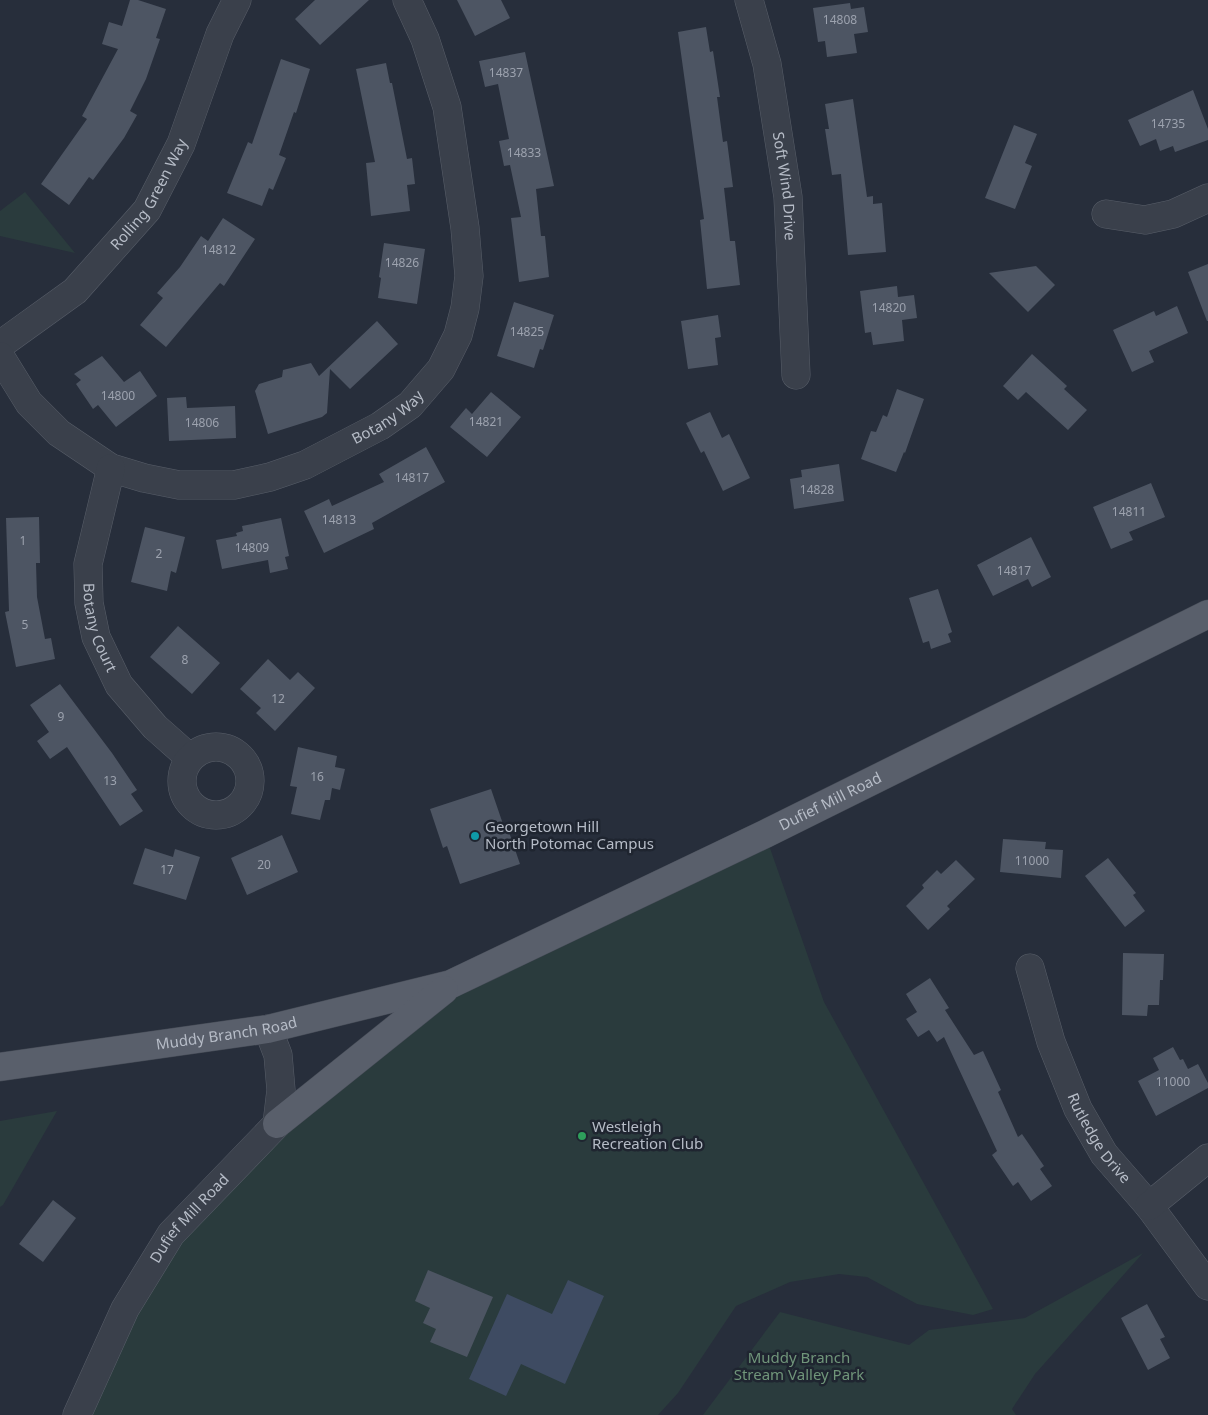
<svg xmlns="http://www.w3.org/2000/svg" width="1208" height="1415" viewBox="0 0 1208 1415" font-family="'Noto Sans',sans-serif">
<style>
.green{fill:#2a3b3d}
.water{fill:#3e4b62}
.building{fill:#4d5563}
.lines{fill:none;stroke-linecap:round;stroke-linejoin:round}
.minor-casing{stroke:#585e69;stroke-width:29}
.major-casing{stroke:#434954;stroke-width:29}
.minor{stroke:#3a404b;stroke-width:28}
.major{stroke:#595f6b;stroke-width:28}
.culture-dot{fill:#0f9aa8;stroke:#1f2530;stroke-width:2}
.leisure-dot{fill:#2e9e5b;stroke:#1f2530;stroke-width:2}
.labels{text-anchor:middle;stroke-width:5;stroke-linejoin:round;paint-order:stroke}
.number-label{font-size:12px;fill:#9ca2ae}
.street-label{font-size:15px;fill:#b6bcc7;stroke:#1f2530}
.poi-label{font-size:15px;fill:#b6bcc7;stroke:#1f2530;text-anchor:start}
.park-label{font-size:15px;fill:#70957a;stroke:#1f2530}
</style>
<rect width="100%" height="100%" fill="#272e3b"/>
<path class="green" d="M25,192l50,61 -75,-17v-25z
M765,834l59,168 169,307 -20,6 -56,-11 -50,-27 -28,-3 -49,8 -54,24 -58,87 -20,22h-581l94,-181 280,-250z
M57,1111l-54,94 -3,2v-86z
M1143,1253l-108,121 -23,35 4,6h-313l77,-103 129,33 20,-15 96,-12z"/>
<path class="water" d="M568,1280l36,16 -39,88 -44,-20 -15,32 -37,-17 38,-85 45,20z"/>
<path class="building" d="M130,0h8l28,9 -10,29 4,1 -14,40 -16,32 7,4 -13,23 -31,42 -4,-3 -20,28 -28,-21 46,-65 -5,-3 36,-67 -16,-5 7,-22 13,4z
M315,0h54l-49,45 -25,-26z
M457,0h44l9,18 -35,18z
M850,3l1,6 13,-2 4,25 -14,2 3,19 -30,4 -2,-16 -7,1 -5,-34z
M706,27l4,25 3,-1 7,46h-3l6,45 4,-1 6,46 -9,1 6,53h5l5,44 -33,4 -7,-69 4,-1 -26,-187z
M525,52l29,134 -18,3 5,47h4l4,41 -30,5 -8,-64 10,-1 -11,-52 -6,1 -5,-25 10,-2 -11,-55 -13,3 -6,-26z
M281,59l29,10 -14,44 -2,-1 -15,43 7,3 -13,32 -4,-2 -7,18 -35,-13 21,-51 4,2z
M386,63l4,20h2l15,76 5,-1 3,26 -8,1 3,26 -39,5 -5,-53 9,-1 -19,-93z
M1193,90l15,39v11l-33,12 -2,-6 -13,5 -4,-12 -16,7 -12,-26z
M853,99l14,98 6,-1v8l9,-1 4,49 -38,3 -7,-81 -9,1 -7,-46h4l-4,-25z
M1014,125l23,9 -12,29 7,3 -17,43 -30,-11z
M223,218l32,21 -31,47 -4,-3 -54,64 -26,-22 23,-27 -6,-5 23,-26 21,-31 7,5z
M384,243l41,6 -8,55 -39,-6 3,-20 -2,-1z
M1208,264v57h-1l-19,-49z
M1036,266l19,19 -27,27 -39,-39z
M897,286l1,11 16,-2 3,23 -15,2 2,21 -31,4 -2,-13 -6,1 -5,-42z
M514,302l40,13 -11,35 -3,-1 -6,19 -37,-12z
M1177,306l11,27 -39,18 5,11 -22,10 -19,-42 41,-19 2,5z
M718,315l3,22 -6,1 3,27 -30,4 -7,-48z
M377,321l21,23 -48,45 -20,-20 -3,44 -5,4 -54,17 -13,-43 4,-7 23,-7 1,-7 28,-7 8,13z
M1032,354l35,32 -3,3 23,21 -19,20 -42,-38 -8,8 -15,-14z
M102,356l22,26 16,-11 17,25 -41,31 -18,-22 -5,4 -17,-25 5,-4 -7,-6z
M897,389l27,10 -19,54 -1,-1 -8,20 -35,-13 10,-28 5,1 7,-17 4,2z
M491,392l30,25 -34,40 -37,-30 16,-19 6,6z
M186,397l1,11 48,-2 1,32 -67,3 -2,-43z
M710,412l12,26 7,-4 21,44 -27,13 -19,-40 -3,2 -15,-30z
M426,447l19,35 -73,41 2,6 -50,24 -20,-42 25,-12 3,7 52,-24 -5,-8z
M839,464l5,37 -50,8 -4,-30 12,-2 -1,-7z
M1151,483l14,34 -36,15 4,8 -22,9 -18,-42z
M39,517l1,46h-4l1,34 8,42 6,-1 4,21 -39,8 -11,-55 4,-1 -3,-93z
M281,518l8,38 -4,1 3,12 -18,4 -2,-13 -46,9 -6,-29 21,-4 -1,-3 7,-2 -1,-5z
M145,527l40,10 -9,36 -5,-2 -4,20 -36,-9z
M1031,537l20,40 -19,10 -4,-8 -35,17 -16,-31z
M938,589l14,43 -4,2 3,8 -20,7 -2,-8 -6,2 -14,-45z
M178,626l42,37 -28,31 -42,-37z
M268,659l22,21 8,-8 17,16 -40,43 -19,-18 5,-5 -21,-19z
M60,684l52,69 25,37 -6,4 12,17 -23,15 -53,-79 -17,12 -13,-18 12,-9 -19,-27z
M298,747l39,9 -2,11 10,2 -5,21 -8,-2 -2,12h-5l-5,20 -29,-6 6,-27 -7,-1z
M491,789l13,38 3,-1 13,38 -60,20 -13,-38 -4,2 -13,-39z
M282,835l16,37 -51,23 -16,-37z
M1003,839l43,3 -1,7 18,1 -2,28 -61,-6z
M145,848l28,9 2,-8 25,8 -14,43 -53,-16z
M1108,858l28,35 -3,2 12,16 -20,16 -40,-51z
M956,860l19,19 -28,27 3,3 -22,21 -22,-24 18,-18 -2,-3 15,-15 4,4z
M1123,953l41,1 -1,26h-3l-1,25h-11l-1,11 -25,-1z
M930,978l19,30 -4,2 29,45 9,-4 18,39 -3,2 20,45 4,-3 22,32 -4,3 12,17 -21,15 -13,-19 -5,4 -21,-31 5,-4 -53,-114 -7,5 -8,-12 -11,7 -12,-18 11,-7 -11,-18z
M1173,1047l7,13 3,-1 5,10 10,-5 10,19v5l-52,28 -18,-35 21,-11 -6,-12z
M53,1200l23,18 -33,44 -24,-18z
M428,1270l65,27 -26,60 -37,-15 6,-13 -13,-6 7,-15 -15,-7z
M1147,1304l18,33 -5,2 10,19 -22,12 -27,-52z"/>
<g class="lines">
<defs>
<g id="minor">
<path id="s1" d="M749,0l18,64 21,133 8,178"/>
<path d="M1106,214l39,6 28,-6 35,-16"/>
<path id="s2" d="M0,345l75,-54 72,-81 34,-66 39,-110 17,-34"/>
<path id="s3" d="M0,356l29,47 30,30 52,35 33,10 35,7h55l36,-8 35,-12 75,-39 30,-21 31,-36 17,-34 7,-27 4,-32 -4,-48 -18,-121 -22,-68 -18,-39"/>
<path id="s4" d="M111,468l-23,96 1,39 7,34 23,48 36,42 35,31"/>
<circle cx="216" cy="781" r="34"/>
<path id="s5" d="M1030,968l21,74 27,67 26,45 45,52 59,80"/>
<path d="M1149,1206l59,-48"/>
<path id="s6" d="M77,1415l48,-106 46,-75 106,-110 4,-34 -3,-35 -10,-26"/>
</g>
<g id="major">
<path id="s7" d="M0,1067l268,-38 183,-45 314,-150 443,-220"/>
<path d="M277,1124l167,-134"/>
</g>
</defs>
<use href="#minor" class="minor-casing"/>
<use href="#major" class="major-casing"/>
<use href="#minor" class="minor"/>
<use href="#major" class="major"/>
</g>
<circle class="culture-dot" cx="475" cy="836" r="5"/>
<circle class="leisure-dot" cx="582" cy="1136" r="5"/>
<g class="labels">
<g class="number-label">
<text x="840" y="24">14808</text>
<text x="506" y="77">14837</text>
<text x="1168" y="128">14735</text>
<text x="524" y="157">14833</text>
<text x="219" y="254">14812</text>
<text x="402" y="267">14826</text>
<text x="889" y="312">14820</text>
<text x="527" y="336">14825</text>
<text x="118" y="400">14800</text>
<text x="486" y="426">14821</text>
<text x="202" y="427">14806</text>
<text x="412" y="482">14817</text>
<text x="817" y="494">14828</text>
<text x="1129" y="516">14811</text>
<text x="339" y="524">14813</text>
<text x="23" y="545">1</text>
<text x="252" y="552">14809</text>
<text x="159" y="558">2</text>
<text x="1014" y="575">14817</text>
<text x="25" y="629">5</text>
<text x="185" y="664">8</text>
<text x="278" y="703">12</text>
<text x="61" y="721">9</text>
<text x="317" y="781">16</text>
<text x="110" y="785">13</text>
<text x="1032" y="865">11000</text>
<text x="264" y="869">20</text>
<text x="167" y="874">17</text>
<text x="1173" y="1086">11000</text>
</g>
<g class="street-label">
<text dy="5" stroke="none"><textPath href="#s1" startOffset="190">Soft Wind Drive</textPath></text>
<text dy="5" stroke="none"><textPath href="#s2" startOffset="215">Rolling Green Way</textPath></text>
<text dy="5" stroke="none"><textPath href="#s3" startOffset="455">Botany Way</textPath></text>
<text dy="5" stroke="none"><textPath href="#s4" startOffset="164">Botany Court</textPath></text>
<text dy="5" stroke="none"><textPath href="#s7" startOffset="880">Dufief Mill Road</textPath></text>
<text dy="5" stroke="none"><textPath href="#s7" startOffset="229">Muddy Branch Road</textPath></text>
<text dy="5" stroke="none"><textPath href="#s5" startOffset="185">Rutledge Drive</textPath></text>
<text dy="5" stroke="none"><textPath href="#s6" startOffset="228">Dufief Mill Road</textPath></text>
</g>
<g class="poi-label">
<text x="485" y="832">Georgetown Hill<tspan x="485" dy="17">North Potomac Campus</tspan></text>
<text x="592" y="1132">Westleigh<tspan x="592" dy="17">Recreation Club</tspan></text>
</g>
<g class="park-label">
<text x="799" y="1363">Muddy Branch<tspan x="799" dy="17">Stream Valley Park</tspan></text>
</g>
</g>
</svg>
